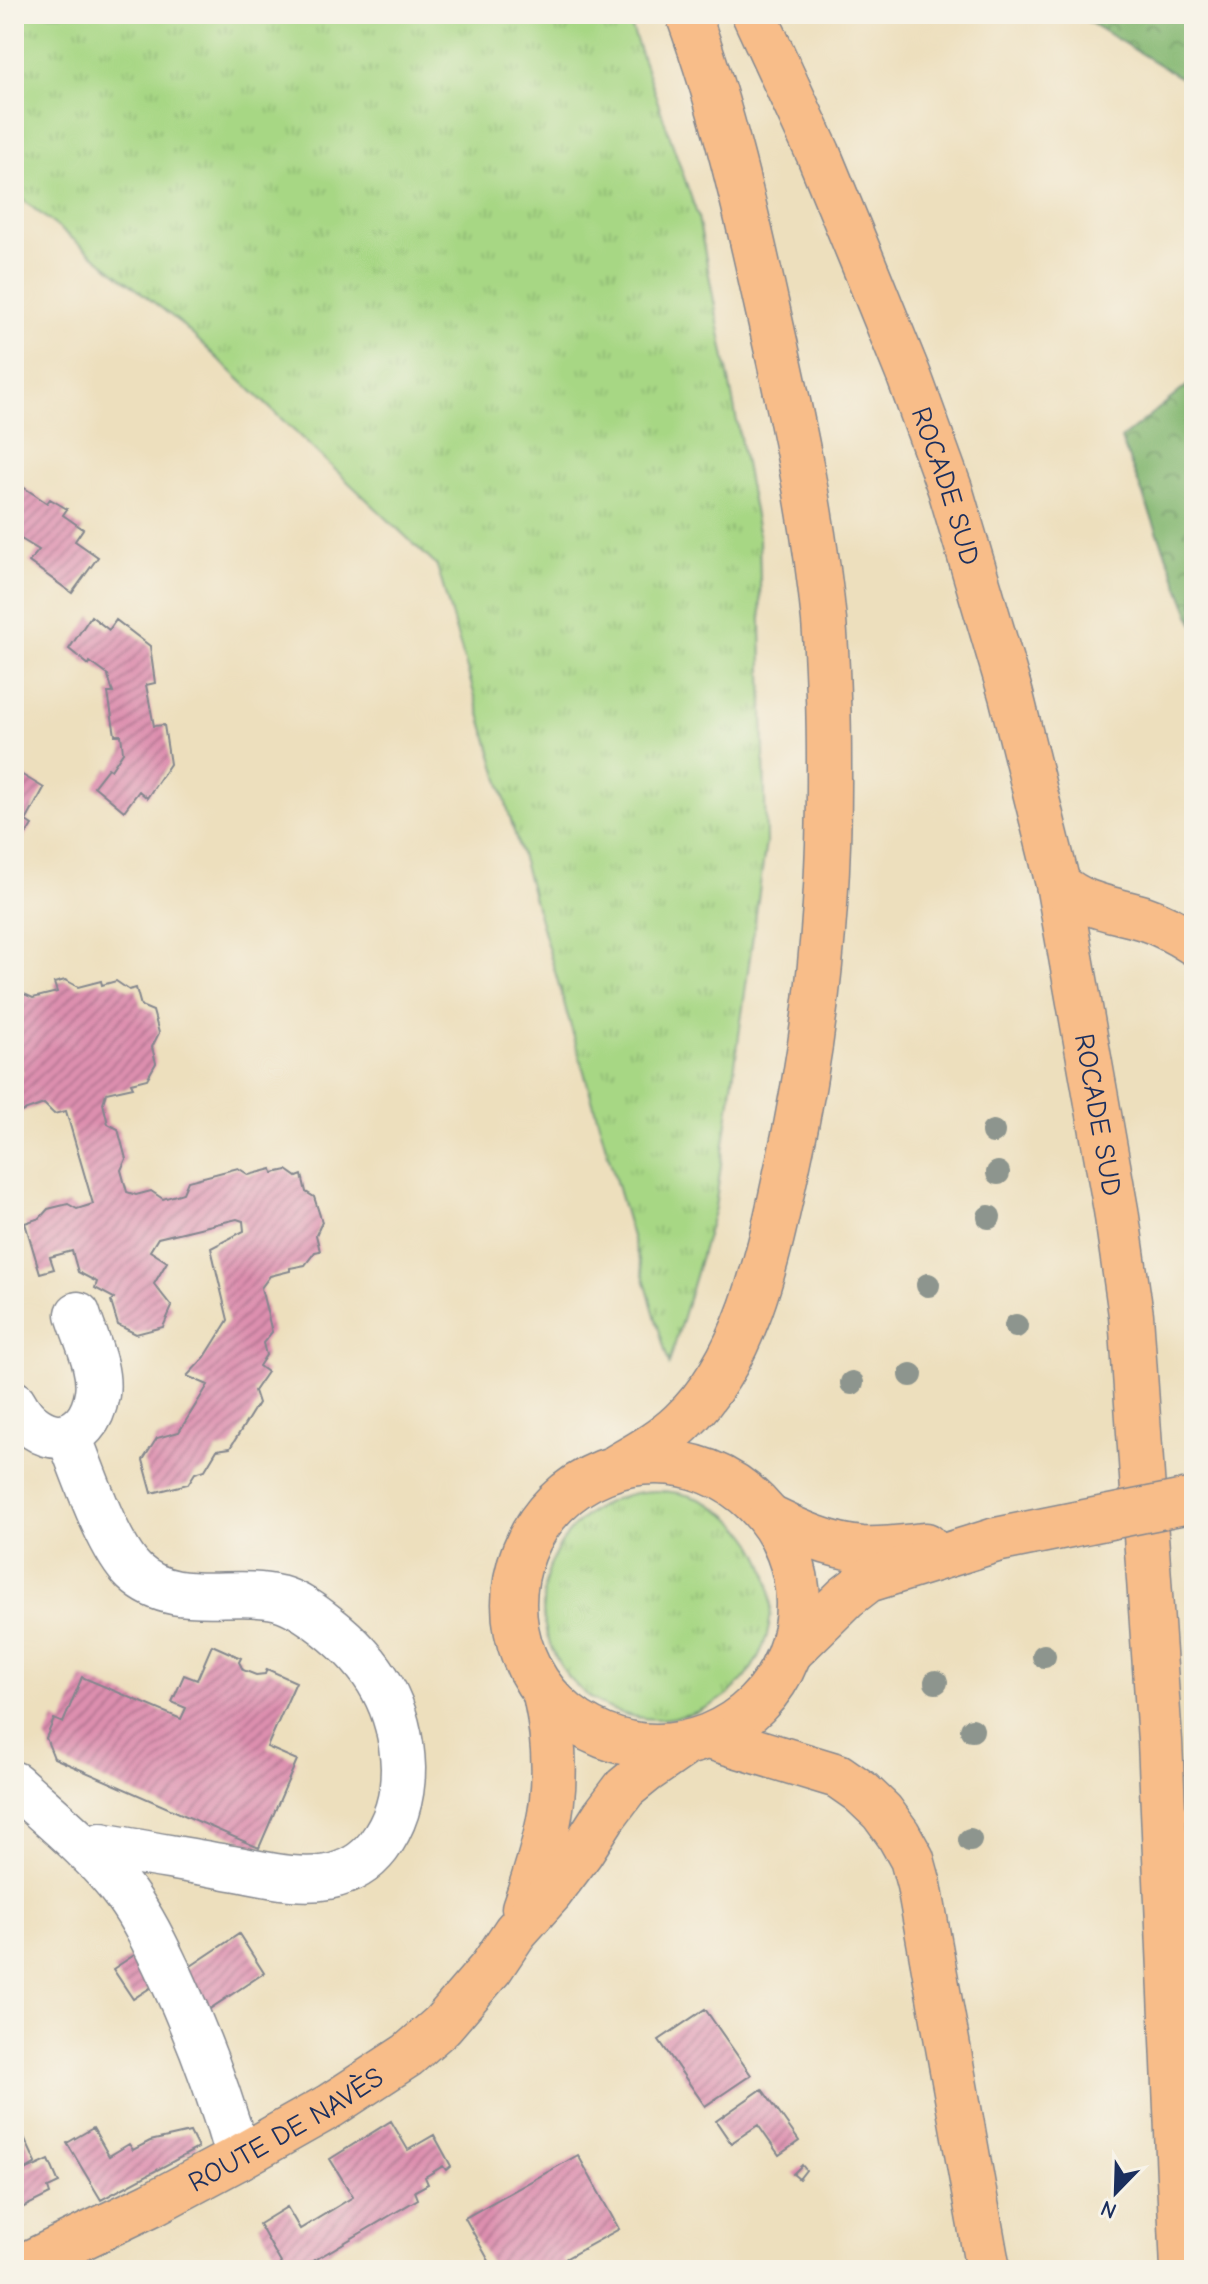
<svg xmlns="http://www.w3.org/2000/svg" width="1208" height="2284" viewBox="0 0 1208 2284" font-family="'Comic Neue',sans-serif">
<style>
.grass{fill:url(#grass-tufts);stroke:#618371;stroke-width:2}
.forest{fill:url(#forest-crowns);stroke:#507468;stroke-width:2}
.building{fill:url(#building-hatch)}
.lines{fill:none;stroke-linecap:round;stroke-linejoin:round}
.minor-casing{stroke:#84878e;stroke-width:47}
.major-casing{stroke:#84878e;stroke-width:47}
.minor{stroke:#fff;stroke-width:44}
.major{stroke:#f8bd89;stroke-width:44}
.major-bridge-casing{stroke:#84878e;stroke-width:47;stroke-linecap:butt}
.major-bridge{stroke:#f8bd89;stroke-width:44}
.tree{fill:#8d958e}
.labels{text-anchor:middle;stroke-width:7;stroke-linejoin:round;paint-order:stroke}
.street-label{font-size:28px;fill:#1b2f5e;stroke:#f7f3e8}
</style>
<defs>
<pattern id="grass-tufts" width="24" height="20" patternUnits="userSpaceOnUse" patternTransform="scale(2)"><rect width="24" height="20" fill="#a7d784"/><path d="M3 7l-1-3M5 7V3M7 7l1-3M15 17l-1-3M17 17v-4M19 17l1-3" fill="none" stroke="#8fb974"/></pattern>
<pattern id="forest-crowns" width="20" height="18" patternUnits="userSpaceOnUse" patternTransform="scale(2)"><rect width="20" height="18" fill="#85b872"/><path d="M2 6a3 3 0 1 1 6 0M12 15a3 3 0 1 1 6 0" fill="none" stroke="#6c9661"/></pattern>
<pattern id="building-hatch" width="6" height="6" patternUnits="userSpaceOnUse" patternTransform="scale(2)"><rect width="6" height="6" fill="#dd8faf"/><path d="M-1 1l2-2M0 6l6-6M5 7l2-2" fill="none" stroke="#b27592"/></pattern>
</defs>
<rect width="100%" height="100%" fill="#f7f3e8"/>
<filter id="ink" filterUnits="userSpaceOnUse"><feTurbulence type="fractalNoise" baseFrequency=".0125" numOctaves="2"/><feDisplacementMap in="SourceGraphic" scale="16" xChannelSelector="R" yChannelSelector="G"/><feConvolveMatrix kernelMatrix="1 2 1 2 8 2 1 2 1" color-interpolation-filters="sRGB"/></filter>
<filter id="wash" filterUnits="userSpaceOnUse"><feTurbulence type="fractalNoise" baseFrequency=".006" numOctaves="4" result="noise"/><feDisplacementMap in="SourceGraphic" scale="32" xChannelSelector="R" yChannelSelector="G"/><feGaussianBlur stdDeviation="1.8" result="paint"/><feColorMatrix in="noise" values="0 0 0 0 0 0 0 0 0 0 0 0 0 0 0 0 0 1.4 0 .05"/><feComposite in="paint" operator="in"/></filter>
<g filter="url(#wash)">
<rect width="100%" height="100%" fill="#eddfbd"/>
<path class="grass" d="M14,14h613l71,203 61,320 7,305 -51,366 -46,156 -232,-798 -258,-244 -165,-129z
M543 1605a114 114 0 1 1 228 0a114 114 0 1 1-228 0Z"/>
<path class="forest" d="M1076,14h118v72z
M1194,380v245l-73,-186z"/>
<g id="blocks">
<path class="building" d="M14,481l33,22 3,-4 17,10 -4,6 20,14 -8,12 23,16 -26,36 -43,-31 10,-12 -18,-11 -7,10z
M91,616l18,14 7,-10 34,26 5,37 -9,2 8,41 10,-1 6,39 -23,34 -8,-7 -15,20 -30,-25 14,-18 3,2 12,-18 -2,-17h-6l-7,-42h5l-5,-18 -18,-13 -1,3 -20,-16z
M14,770l30,18 -18,33 6,4 -11,17 -7,-4z
M65,980l13,7 23,-6 1,4 14,-4 13,9 7,-2 5,18 12,5 6,22 -7,14 4,16 -9,16 -16,4 2,4 -27,6 -3,10 5,21 10,5 8,30 -5,11 6,22 9,3 15,-4 12,8 20,-6 5,-12 50,-13 11,7 23,-6 1,4 14,-3 10,7 5,-2 4,17 8,5 8,25 -6,13 4,16 -5,1 -10,13 -15,3v3l-20,5 -9,12 11,44 -9,11 3,12 -7,11 8,6 -13,19 4,12 -28,45 -13,2 -12,20 -10,3 -7,11 -36,9 -9,-33 14,-22 22,-6 29,-47 -21,-9 18,-19 23,-37 -17,-72 33,-17 -1,-10 -6,-2 -79,19 -8,13 17,11 -13,22 18,23 -9,20 -27,7 -18,-9 -7,-23 3,-4 -19,-10 2,-6 -19,-10 -6,-21 -22,6 4,12 -14,4 -15,-50 15,-5 8,-9 20,-5 9,5 16,-5 -27,-93 -12,3 -10,-10 -23,8 -7,14v-51l9,-2 -6,-22h-3v-56l8,-2 11,5 24,-6 -3,-9z
M212,1645l29,13 -2,4 4,8 13,5 9,-1 2,-5 29,13 -29,65 30,13 -38,88 -205,-90 -8,-20 8,-19 9,4 19,-46 99,42 5,-11 -14,-6 12,-27 13,5z
M239,1934l25,39 -59,39 -26,-38z
M142,1950l20,30 -29,19 -20,-30z
M705,2009l46,66 -46,31 -46,-66z
M762,2089l37,52 -20,14 -21,-30 -27,18 -15,-22z
M391,2121l17,29 26,-15 17,31 -5,4 -3,-4 -18,11 3,7 -13,7 3,8 -120,71h-13l-26,-46 28,-17 13,22 53,-32 -23,-38z
M93,2128l16,28 20,-12 4,6 17,-9 40,-9 8,16 -97,52 -34,-57z
M24,2137l12,26 -12,7 -10,-20v-8z
M578,2155l41,74 -56,31 3,5 -8,5h-64l-29,-52z
M49,2160l10,23 -11,5 2,6 -30,15 -6,-13v-20z
M802,2165l4,5 -7,9 -6,-5z"/>
</g>
</g>
<g filter="url(#ink)">
<use href="#blocks" fill-opacity="0" stroke="#84878e" stroke-width="2"/>
<g class="lines">
<defs>
<path id="minor" d="M14,1403c24,45 74,46 83,-9 4,-26 -12,-56 -19,-80
M69,1436c14,36 39,111 65,136 40,38 97,14 145,26 18,5 33,16 47,27 49,38 75,81 77,143 0,30 -7,55 -25,79 -13,17 -30,26 -50,30 -31,6 -66,-4 -96,-9 -44,-8 -88,-15 -131,-23l-10,9
M14,1784c39,35 81,69 112,111 18,25 31,53 44,80 28,60 50,120 68,183"/>
<g id="major">
<path id="s1" d="M754,14l64,139 46,112 45,111 41,113 61,206 47,189 58,326 15,105 29,426 23,529"/>
<path d="M1058,884c26,23 53,24 86,34 18,6 34,15 50,25"/>
<circle cx="656" cy="1604" r="142"/>
<path d="M618,1466c22,-13 44,-25 63,-43 68,-64 88,-171 107,-259 29,-130 42,-263 41,-397 0,-49 -1,-97 -5,-146 -10,-105 -33,-208 -56,-310 -22,-100 -45,-201 -80,-297"/>
<path d="M770,1518c29,14 59,28 92,31 21,1 43,-2 64,-4"/>
<path d="M791,1651l55,-54 22,-17 128,-40"/>
<path d="M709,1737l129,39 23,16 21,20 16,22 14,25 7,26 69,385"/>
<path d="M524,1908c28,-80 39,-130 21,-214"/>
<path id="s2" d="M14,2270l138,-66 86,-46 92,-52 78,-51 34,-30 49,-57 24,-36 35,-39 31,-41 23,-36 21,-28 21,-17 39,-27"/>
</g>
</defs>
<use href="#minor" class="minor-casing"/>
<use href="#major" class="major-casing"/>
<use href="#minor" class="minor"/>
<use href="#major" class="major"/>
<defs>
<path id="major-bridge" d="M996,1540l198,-40"/>
</defs>
<use href="#major-bridge" class="major-bridge-casing"/>
<use href="#major-bridge" class="major-bridge"/>
</g>
<g class="tree">
<circle cx="993" cy="1132" r="12"/>
<circle cx="998" cy="1173" r="12"/>
<circle cx="989" cy="1217" r="12"/>
<circle cx="928" cy="1285" r="12"/>
<circle cx="1016" cy="1326" r="12"/>
<circle cx="911" cy="1375" r="12"/>
<circle cx="852" cy="1383" r="12"/>
<circle cx="1044" cy="1656" r="12"/>
<circle cx="936" cy="1682" r="12"/>
<circle cx="972" cy="1730" r="12"/>
<circle cx="970" cy="1840" r="12"/>
</g>
</g>
<g class="labels">
<g class="street-label">
<text dy="10" stroke="none"><textPath href="#s1" startOffset="510">ROCADE SUD</textPath></text>
<text dy="10" stroke="none"><textPath href="#s1" startOffset="1158">ROCADE SUD</textPath></text>
<text dy="10" stroke="none"><textPath href="#s2" startOffset="306">ROUTE DE NAVÈS</textPath></text>
</g>
</g>
<rect width="1208" height="2284" fill="none" stroke="#f7f3e8" stroke-width="48"/>
<g transform="translate(1116 2192) rotate(203)" stroke="#f7f3e8" stroke-width="6" paint-order="stroke">
<path d="M0-6L14 30L0 20L-14 30Z" fill="#1b2f5e"/>
<text y="-12" font-size="22" font-weight="bold" text-anchor="middle" fill="#1b2f5e">N</text>
</g>
</svg>
